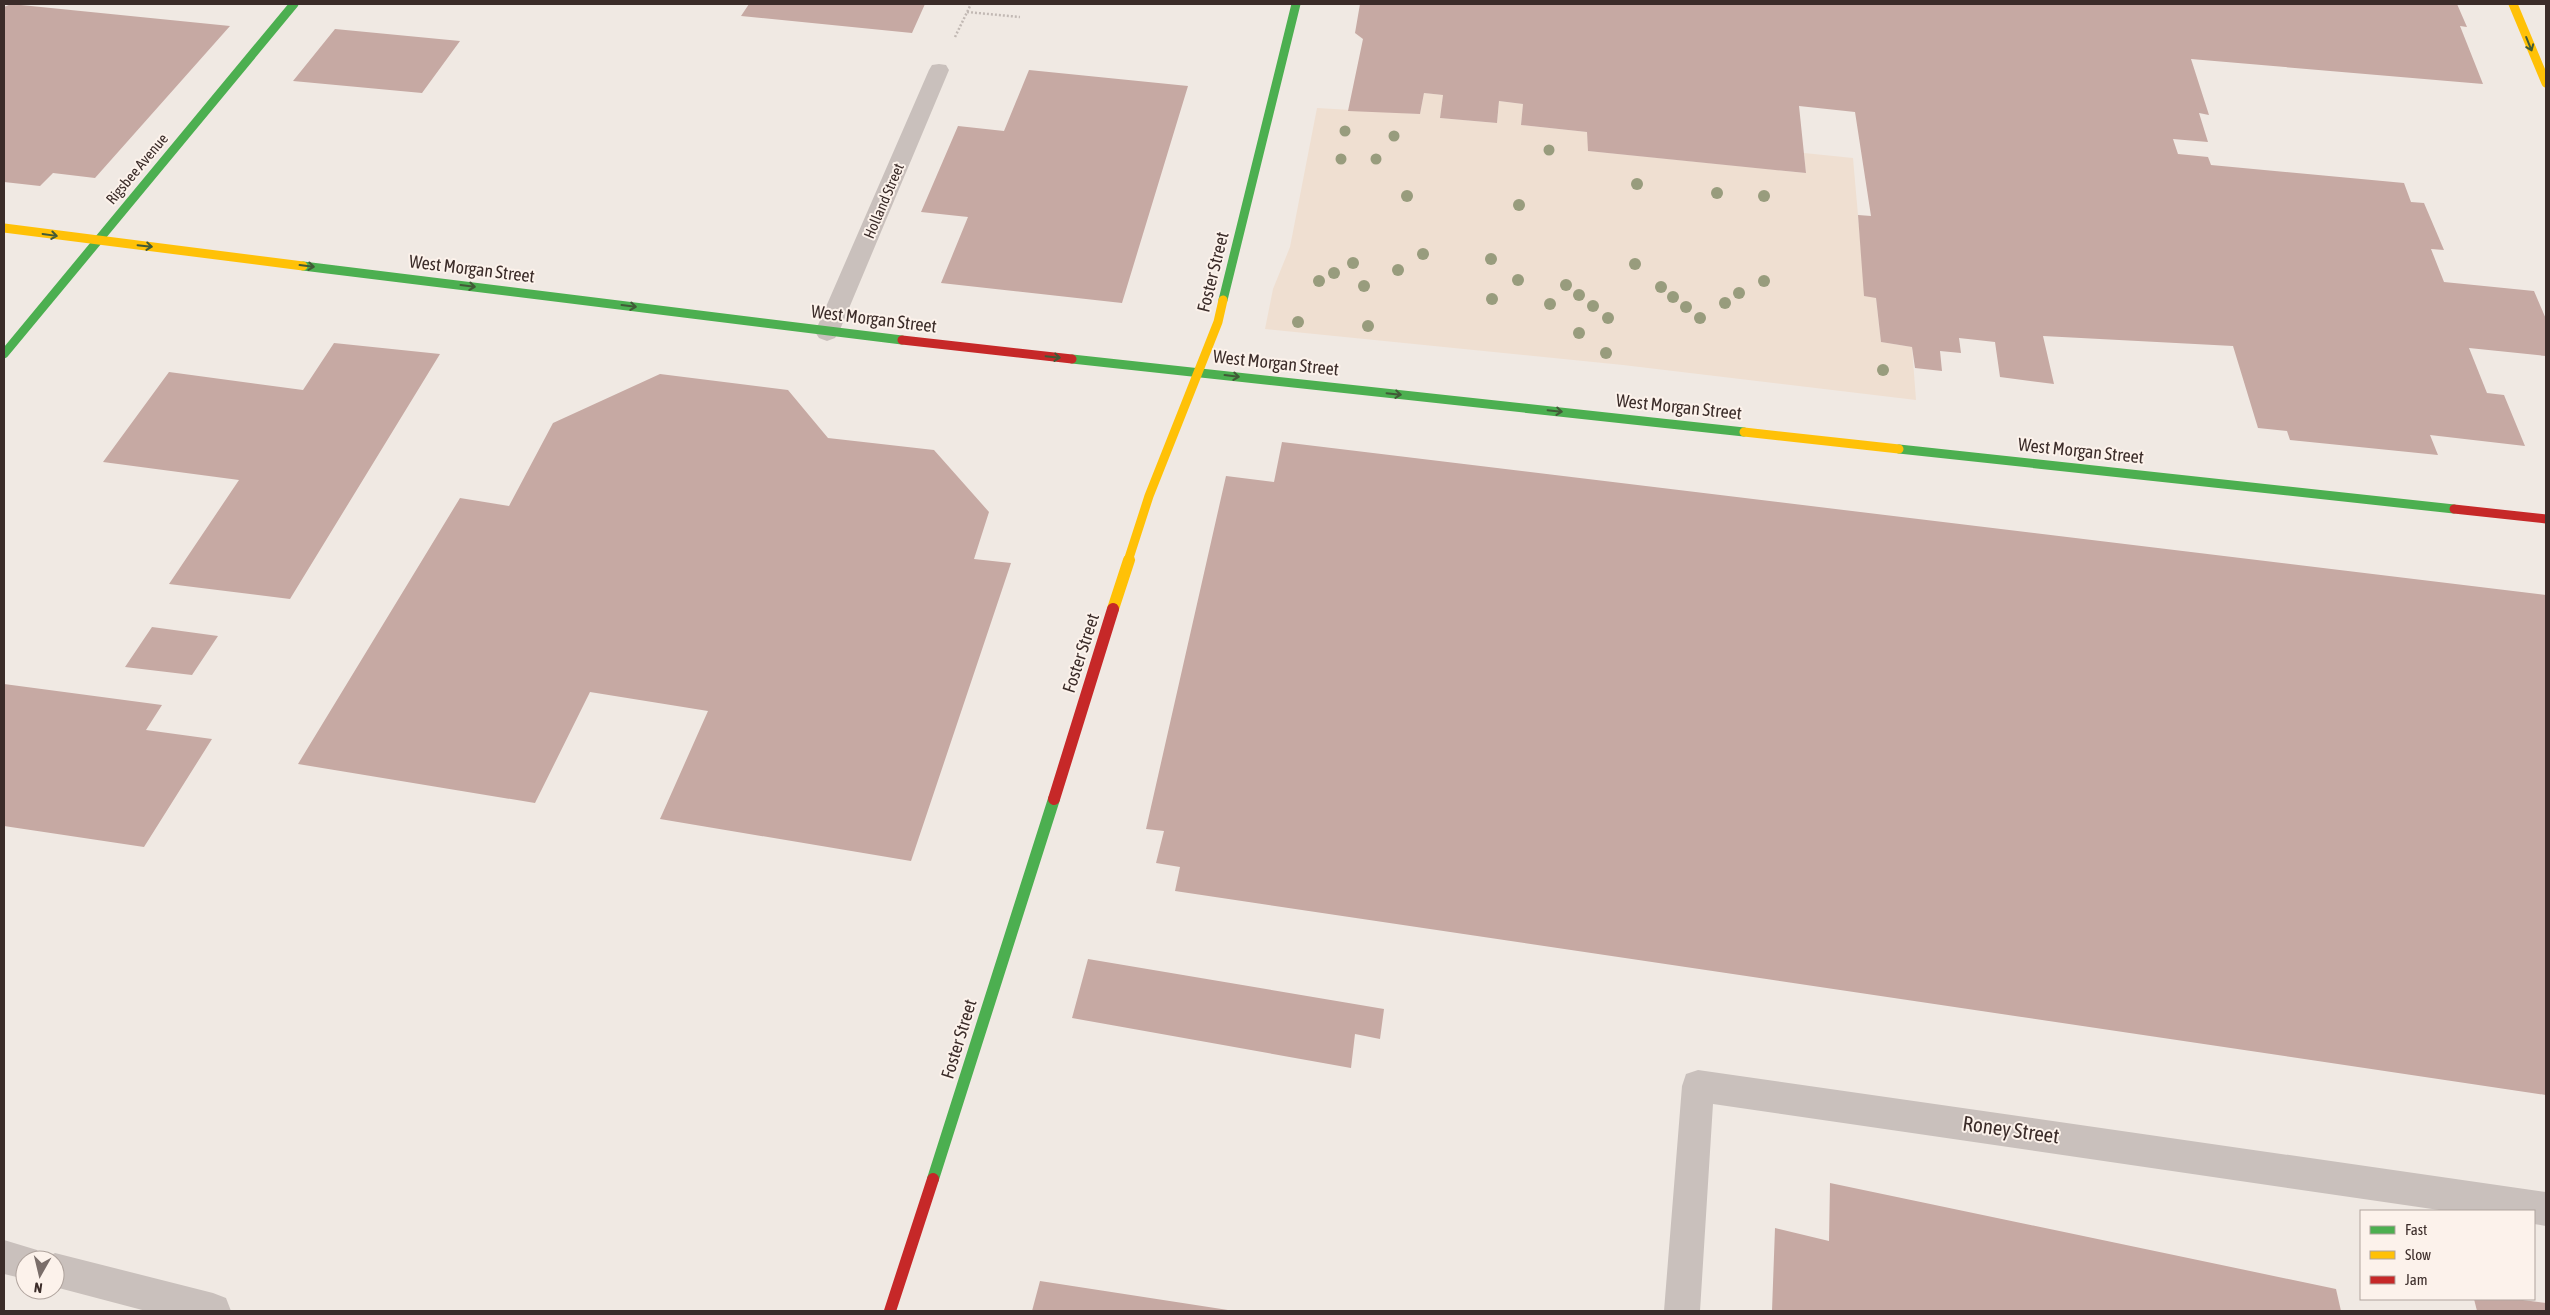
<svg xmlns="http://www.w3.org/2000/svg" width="2550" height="1315" viewBox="0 0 2550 1315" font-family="'Asap Condensed',sans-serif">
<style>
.plaza{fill:#efdfd1}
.building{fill:#c6a9a3}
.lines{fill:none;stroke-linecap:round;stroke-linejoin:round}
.path{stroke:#c2b9b4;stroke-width:2.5;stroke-dasharray:2 2;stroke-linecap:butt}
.street{fill:#c9c0bc;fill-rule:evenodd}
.fast-far1{stroke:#4caf50;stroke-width:9}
.fast{stroke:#4caf50;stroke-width:12}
.slow-far1{stroke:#ffc107;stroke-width:9}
.slow{stroke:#ffc107;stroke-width:12}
.jam-far1{stroke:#c62828;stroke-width:9}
.jam{stroke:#c62828;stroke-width:12}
.tree{fill:#989c7d}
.oneway{stroke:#415a37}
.labels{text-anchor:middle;stroke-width:4;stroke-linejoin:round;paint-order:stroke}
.far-street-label{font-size:15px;fill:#3b2c29;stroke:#fcf2eb}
.street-label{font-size:18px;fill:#3b2c29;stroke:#fcf2eb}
.near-street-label{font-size:21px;fill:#3b2c29;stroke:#fcf2eb}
</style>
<rect width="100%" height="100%" fill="#f0e9e3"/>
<path class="plaza" d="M1424,93l19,2 -3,23 57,5 2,-22 24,3 -2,21 66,7 2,19 217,22 -2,-20 49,5 9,103 14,37 5,44 31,5 4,53 -293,-35 -358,-36 8,-40 17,-42 27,-139 103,6z"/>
<path class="building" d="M11,4l219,22 -135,152 -42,-5 -13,13 -36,-4v-175z
M749,4h176l-13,29 -171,-17z
M1360,4h1097l10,23 -7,-1 23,58 -292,-25 18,56 -10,-2 9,29 -35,-3 5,15 30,3 3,8 193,18 7,19 13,1 20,47 -13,-1 13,33 90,9 12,28v37l-77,-8 18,45 17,2 21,51 -95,-11 8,20 -148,-15 -3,-9 -29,-3 -25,-82 -190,-10 11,48 -54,-7 -5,-35 -36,-4 2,15 -21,-2 2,20 -27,-3 -3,-21 -31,-5 -5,-44 -12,-2 -6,-81 13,1 -16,-104 -56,-6 7,67 -218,-22 -1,-19 -66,-7 2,-21 -24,-3 -2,22 -57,-5 3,-23 -19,-2 -4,21 -72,-3 15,-72 -8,-6z
M335,29l125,12 -38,52 -129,-12z
M1029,70l159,16 -66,217 -181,-20 27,-66 -47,-5 37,-86 46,5z
M334,343l106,11 -150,245 -121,-15 70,-104 -136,-18 66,-90 134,18z
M660,374l128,16 40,48 106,12 55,62 -15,47 37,4 -100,298 -251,-42 48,-108 -118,-19 -55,111 -237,-39 162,-266 49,8 44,-83z
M1282,442l1264,153v500l-1371,-204 5,-24 -24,-4 8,-32 -18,-2 80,-353 48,6z
M152,627l66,9 -26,39 -67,-8z
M4,684l158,21 -16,25 66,9 -68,108 -140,-21z
M1088,959l296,50 -4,30 -25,-5 -4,34 -279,-50z
M1830,1183l506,106 5,22h-569l3,-83 54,13z
M1040,1281l188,29v1h-196z
M2474,1299h41l31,4v8h-69z"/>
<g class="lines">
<path class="path" d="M967,12l53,5
M955,37l16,-33"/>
<path class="street" d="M939,64l7,1 3,5 -110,262 -4,6 -8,3 -8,-3 -4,-6 114,-262 3,-5z
M1698,1070l848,122v34l-12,-2v-13h-88l-733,-107 -13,207h-36l18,-225 4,-12z
M4,1240l33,10 5,10h-17v19l-21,-5z
M55,1253l158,40 13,5 5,13h-85l-91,-24v-27h-13z"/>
<path class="fast-far1" d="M303,266l599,74
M1223,300l73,-296
M4,354l290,-350
M1072,359l672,73
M1899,449l555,60"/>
<path class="fast" d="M933,1179l121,-380"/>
<path class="slow-far1" d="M2513,4l33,79
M4,228l299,38
M1744,432l155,17
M1128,561l21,-65 69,-174 5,-22"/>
<path class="slow" d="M1113,609l16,-49"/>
<path class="jam-far1" d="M902,340l170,19
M2454,509l92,10"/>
<path class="jam" d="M1054,799l59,-190
M890,1311l43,-132"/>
</g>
<g class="tree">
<circle cx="1345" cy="131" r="5.5"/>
<circle cx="1394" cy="136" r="5.5"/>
<circle cx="1549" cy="150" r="5.5"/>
<circle cx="1341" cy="159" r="5.5"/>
<circle cx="1376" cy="159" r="5.5"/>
<circle cx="1637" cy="184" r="6"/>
<circle cx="1717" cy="193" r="6"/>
<circle cx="1407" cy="196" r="6"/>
<circle cx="1764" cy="196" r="6"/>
<circle cx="1519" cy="205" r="6"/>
<circle cx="1423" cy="254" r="6"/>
<circle cx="1491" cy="259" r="6"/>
<circle cx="1353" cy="263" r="6"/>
<circle cx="1635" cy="264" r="6"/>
<circle cx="1398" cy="270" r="6"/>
<circle cx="1334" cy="273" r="6"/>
<circle cx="1518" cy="280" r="6"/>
<circle cx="1319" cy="281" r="6"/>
<circle cx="1764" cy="281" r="6"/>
<circle cx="1566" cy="285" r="6"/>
<circle cx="1364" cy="286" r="6"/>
<circle cx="1661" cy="287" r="6"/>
<circle cx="1739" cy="293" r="6"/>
<circle cx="1579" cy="295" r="6"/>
<circle cx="1673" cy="297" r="6"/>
<circle cx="1492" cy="299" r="6"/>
<circle cx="1725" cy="303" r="6"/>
<circle cx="1550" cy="304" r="6"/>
<circle cx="1593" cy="306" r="6"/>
<circle cx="1686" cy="307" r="6"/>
<circle cx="1608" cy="318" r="6"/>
<circle cx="1700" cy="318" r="6"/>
<circle cx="1298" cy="322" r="6"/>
<circle cx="1368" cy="326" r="6"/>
<circle cx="1579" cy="333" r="6"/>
<circle cx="1606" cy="353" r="6"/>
<circle cx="1883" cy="370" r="6"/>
</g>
<defs><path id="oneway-shaft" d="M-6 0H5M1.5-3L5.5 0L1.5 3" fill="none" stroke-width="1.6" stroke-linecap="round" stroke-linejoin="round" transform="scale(1.25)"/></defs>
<g class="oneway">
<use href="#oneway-shaft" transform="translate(2529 44) rotate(68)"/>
<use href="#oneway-shaft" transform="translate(50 235) rotate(8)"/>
<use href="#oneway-shaft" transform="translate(145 246) rotate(6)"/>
<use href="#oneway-shaft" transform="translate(307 266) rotate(7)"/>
<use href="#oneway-shaft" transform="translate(468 286) rotate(7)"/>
<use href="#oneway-shaft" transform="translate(629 306) rotate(7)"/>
<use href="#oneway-shaft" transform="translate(1053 357) rotate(6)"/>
<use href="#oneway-shaft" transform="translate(1232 376) rotate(7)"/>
<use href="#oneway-shaft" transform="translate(1394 394) rotate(6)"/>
<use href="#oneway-shaft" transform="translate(1555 411) rotate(6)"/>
</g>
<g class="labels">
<g class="far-street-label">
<text transform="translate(137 169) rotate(-50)" y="5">Rigsbee Avenue</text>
<text transform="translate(884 201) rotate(-67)" y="5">Holland Street</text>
</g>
<g class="street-label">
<text transform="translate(472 269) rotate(7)" y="6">West Morgan Street</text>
<text transform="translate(1213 272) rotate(-76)" y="6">Foster Street</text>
<text transform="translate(874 319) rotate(7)" y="6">West Morgan Street</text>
<text transform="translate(1276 363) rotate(6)" y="6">West Morgan Street</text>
<text transform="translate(1679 407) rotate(6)" y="6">West Morgan Street</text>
<text transform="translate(2081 451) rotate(6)" y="6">West Morgan Street</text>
<text transform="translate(1081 653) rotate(-72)" y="6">Foster Street</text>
<text transform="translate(959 1039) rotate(-73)" y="6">Foster Street</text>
</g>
<g class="near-street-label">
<text transform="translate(2011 1130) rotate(8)" y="7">Roney Street</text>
</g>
</g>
<rect width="2550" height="1315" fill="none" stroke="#3b2c29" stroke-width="10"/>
<rect x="2360" y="1210" width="175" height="90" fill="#fcf2eb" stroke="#afa39d"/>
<rect x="2370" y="1226" width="25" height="8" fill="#4caf50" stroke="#afa39d"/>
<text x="2405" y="1235" font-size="15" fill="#3b2c29">Fast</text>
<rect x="2370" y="1251" width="25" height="8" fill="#ffc107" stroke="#afa39d"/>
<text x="2405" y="1260" font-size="15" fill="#3b2c29">Slow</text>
<rect x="2370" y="1276" width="25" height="8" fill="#c62828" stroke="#afa39d"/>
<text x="2405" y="1285" font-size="15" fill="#3b2c29">Jam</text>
<g transform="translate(40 1275) rotate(188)"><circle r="24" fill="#fcf2eb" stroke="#afa39d"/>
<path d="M0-4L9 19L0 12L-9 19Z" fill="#7a6e6a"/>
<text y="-8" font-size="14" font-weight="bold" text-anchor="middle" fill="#3b2c29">N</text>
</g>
</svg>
